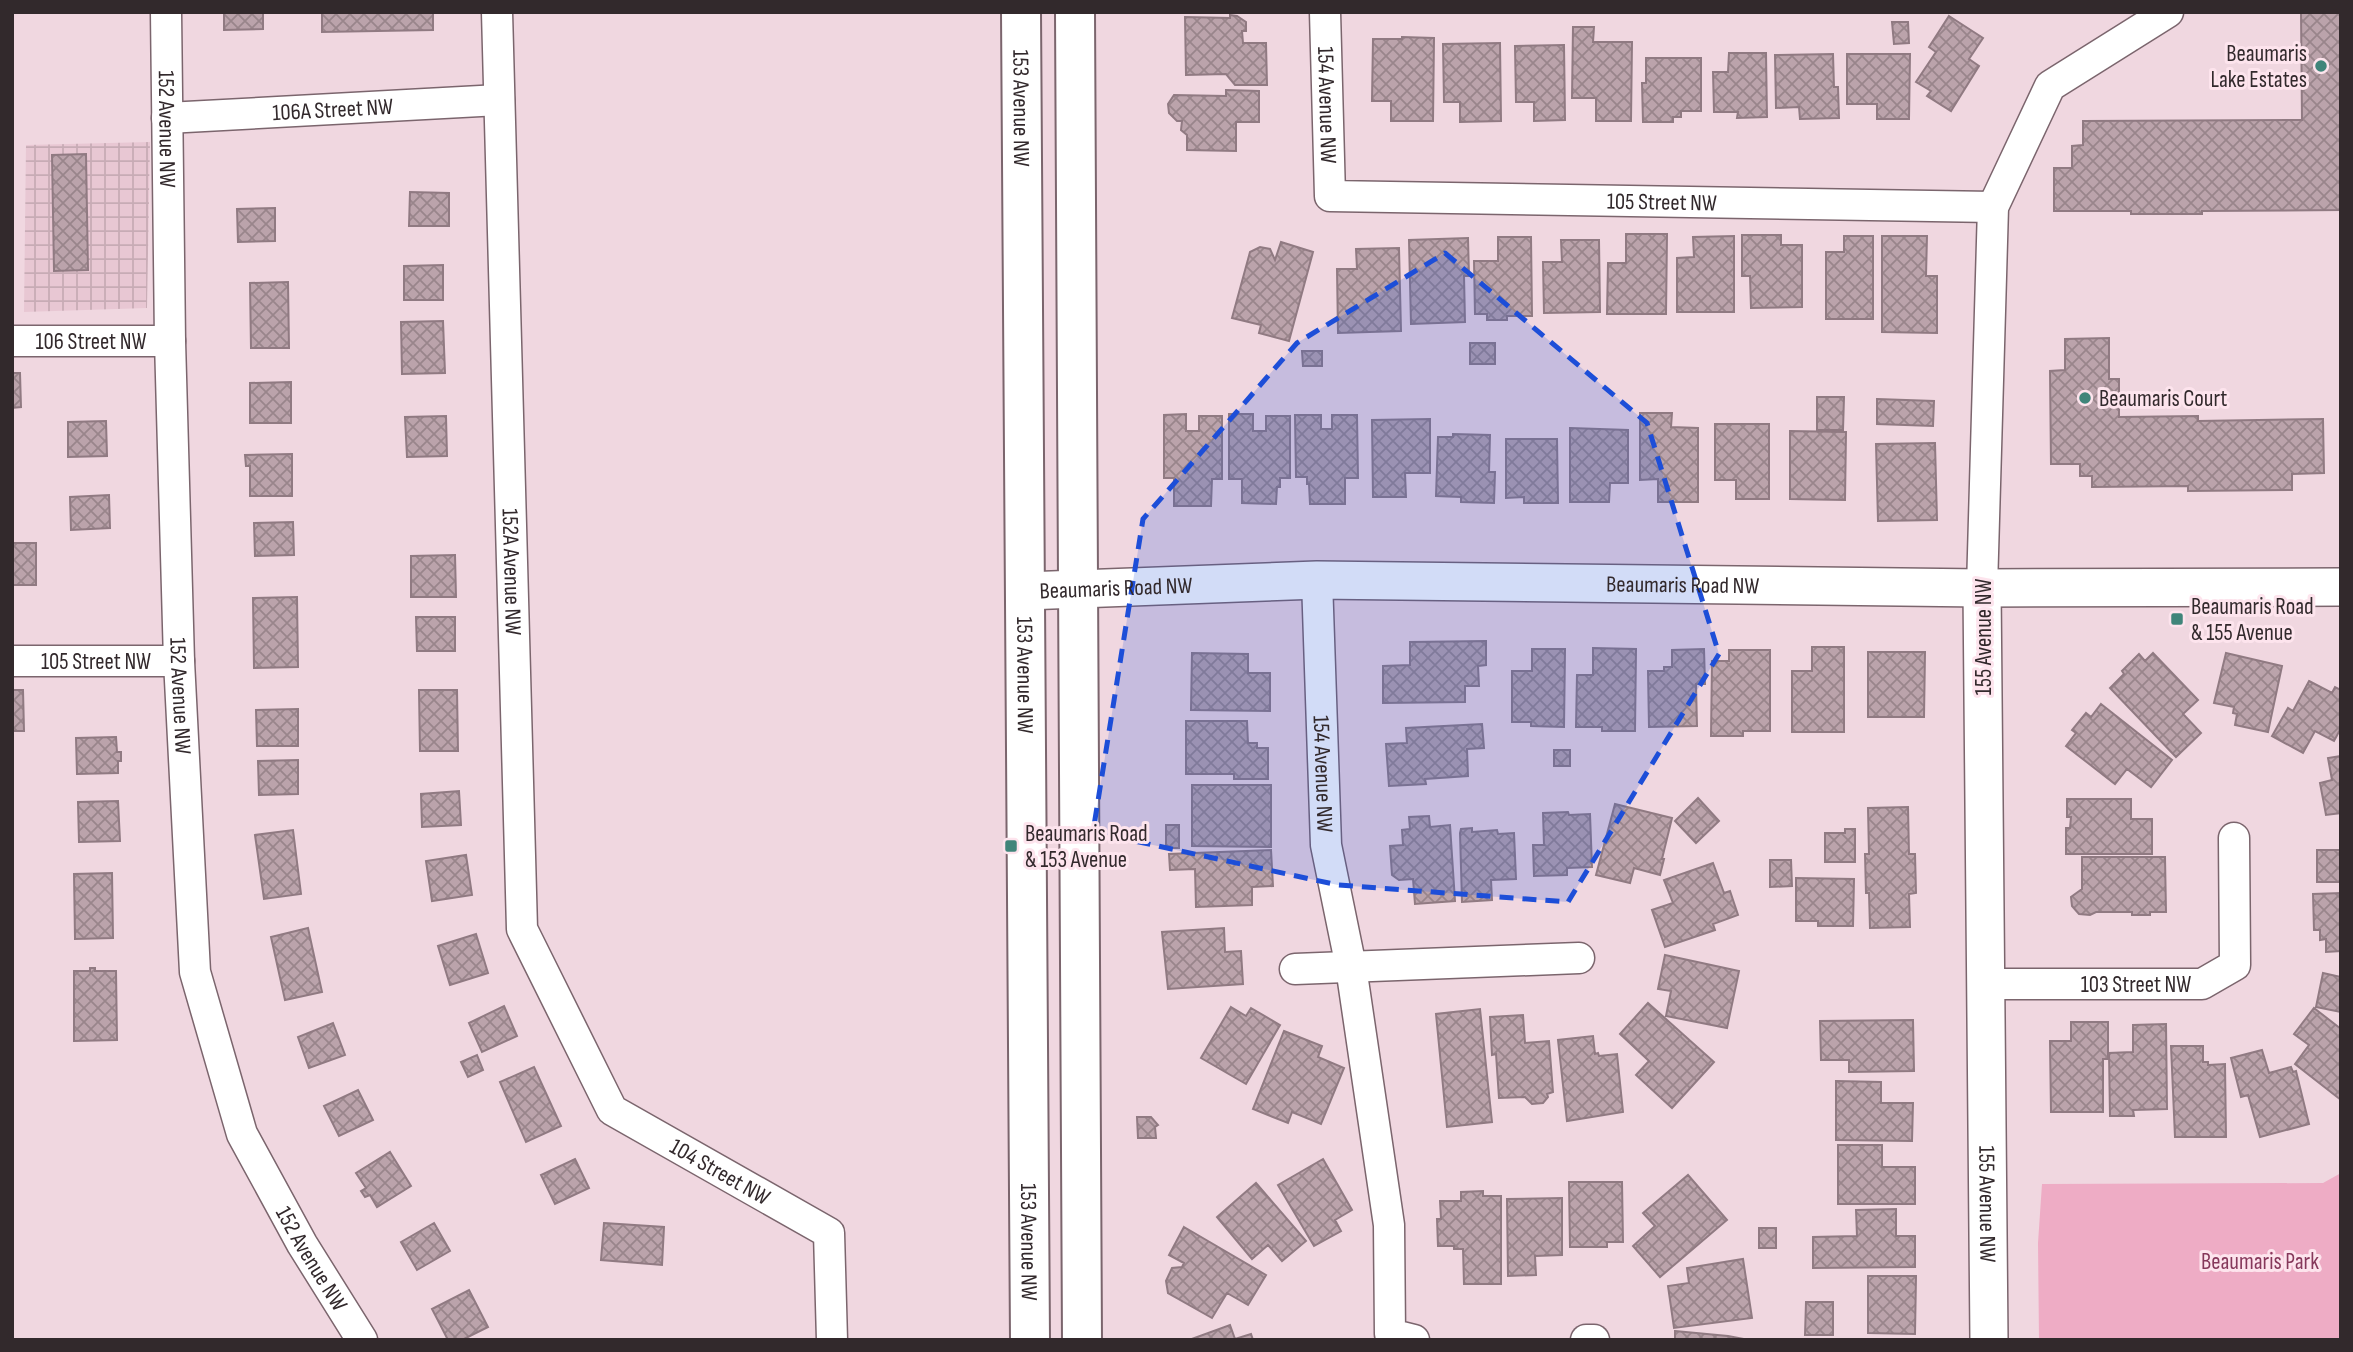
<svg xmlns="http://www.w3.org/2000/svg" width="2353" height="1352" viewBox="0 0 2353 1352" font-family="'Sofia Sans Condensed',sans-serif">
<style>
.industrial{fill:url(#industrial-grid)}
.park{fill:#eeacc5}
.building{fill:url(#building-cross-hatch);stroke:#907a82;stroke-width:2}
.lines{fill:none;stroke-linecap:round;stroke-linejoin:round}
.minor-casing{stroke:#7b656d;stroke-width:33}
.tertiary-casing{stroke:#7b656d;stroke-width:40}
.secondary-casing{stroke:#7b656d;stroke-width:42}
.minor{stroke:#fff;stroke-width:30}
.tertiary{stroke:#fff;stroke-width:37}
.secondary{stroke:#fff;stroke-width:38}
.marked{fill:#1d4ed8;fill-opacity:0.2;stroke:#1d4ed8;stroke-width:5;stroke-dasharray:14 9;stroke-linejoin:round}
.poi-dot{fill:#40857a;stroke:#fde4ed;stroke-width:2.5}
.labels{text-anchor:middle;stroke-width:6;stroke-linejoin:round;paint-order:stroke}
.poi-label{font-size:23px;fill:#32292c;stroke:#fde4ed;text-anchor:start}
.street-label{font-size:23px;fill:#32292c;stroke:#fde4ed}
.park-label{font-size:23px;fill:#86385b;stroke:#fde4ed}
</style>
<defs>
<pattern id="industrial-grid" width="8" height="8" patternUnits="userSpaceOnUse" patternTransform="scale(1.75)"><rect width="8" height="8" fill="#e8c7d3"/><path d="M0 4h8M4 0v8" fill="none" stroke="#c7abb5"/></pattern>
<pattern id="building-cross-hatch" width="8" height="8" patternUnits="userSpaceOnUse" patternTransform="scale(1.75)"><rect width="8" height="8" fill="#bba3ab"/><path d="M0 0l8 8M0 8l8-8" fill="none" stroke="#99858b"/></pattern>
</defs>
<rect width="100%" height="100%" fill="#f0d7e0"/>
<path class="industrial" d="M150,142l-3,166 -123,4 2,-167z"/>
<path class="park" d="M2341,1173v167h-302l-1,-97 4,-59 281,-1z"/>
<path class="building" d="M224,12h39v17l-39,1z
M322,12h111v18l-111,2z
M2301,12h40v198l-139,1v3h-71v-3h-77v-43h18v-22l11,-1v-24l219,-1z
M1230,15l7,1 9,6v9h-4l1,12h23l1,42h-32l-9,-11 -40,1 -1,-58 45,1z
M1949,16l34,22 -14,21 10,7 -28,45 -24,-15 4,-5 -15,-9 20,-30 -7,-5z
M1892,22h16l1,21 -15,1z
M1573,27h21l-1,15h39l-1,79h-35v-23h-24z
M1402,37l32,1 -1,83h-42v-20h-19l1,-62h29z
M1500,43l1,78 -41,1v-20h-16l-1,-58z
M1564,45l1,75 -31,1v-19h-18l-1,-56z
M1729,53h37l1,64 -30,1 1,-6h-24l-1,-40h15z
M1833,54l1,33h4l1,31 -39,1 -1,-12 -23,1 -1,-53z
M1847,54h63l-1,65h-32v-15h-30z
M1646,58h55v53h-20v6h-8v5h-30l-1,-39h4z
M1226,90l33,1v31h-23v29l-49,-1v-15l-6,-5 1,-9h-5l-8,-8 -1,-9 6,-9 52,1z
M86,154l2,116 -34,1 -2,-116z
M410,192l39,1v33h-40z
M275,208v33l-37,1 -1,-33z
M1626,234h41l-1,80h-59l1,-51h18z
M1742,235h39v10h21v62l-51,1 -1,-32h-8z
M1734,236v76h-57v-54l17,-1 -1,-20z
M1844,236h29v83h-47v-67h18z
M1882,236h45l-1,40h11v57l-55,-1z
M1498,237h33l1,79h-25v4h-20v-6h-12l-1,-53h24z
M1468,238l1,38h-5l1,46 -54,2 -2,-84z
M1561,240h38l1,72 -56,1 -1,-51h19z
M1281,242l32,10 -24,89 -30,-8 2,-8 -29,-7 18,-66 10,-5 10,2 5,11z
M1399,248l2,83 -63,2 -1,-64h20l-1,-20z
M443,265v35h-39v-34z
M288,282l1,66h-38l-1,-65z
M443,321l2,52 -43,1 -1,-52z
M2109,338v41h10v38l79,-1v5l125,-2 1,54 -32,1v16l-104,1v-5l-96,1v-11h-12v-12h-29l-1,-93 15,-1v-31z
M1470,343h25v21h-25z
M1302,351h20v15h-19z
M12,373h8l1,34 -9,1z
M291,382v41h-41v-40z
M1817,397h27l-1,33h-26z
M1877,399l57,2 -1,25 -56,-2z
M1640,413h32l-1,14 27,1v74h-40v-23l-18,1z
M1186,414v17h13v-15h23v63h-10l-1,27h-37v-28h-10v-63z
M1229,414h24v17h13v-15h24v62h-10v9h-3l-1,17 -34,-1v-24h-13z
M1295,415h26v14h11v-14h25l1,63h-13v26h-35l-1,-20h-2v-7h-11z
M446,416l1,40 -40,1 -2,-40z
M1430,419v54h-25l1,24h-33l-1,-77z
M106,421l1,35 -39,1v-35z
M1715,424h54v75h-33v-19h-21z
M1570,428l58,2v53h-18l-1,19h-39z
M1790,431l56,1 -1,68 -55,-1z
M1453,434l37,1 -1,37h6l-1,31 -33,-1v-5l-25,-1 2,-59h15z
M1506,439h51l1,64h-34v-6l-18,1z
M1935,443l2,77 -59,1 -2,-77z
M292,454v42h-42v-30h-4l-1,-11z
M109,495l1,33 -39,2 -1,-33z
M293,522l1,33 -39,1 -1,-33z
M12,543h24v42h-24z
M455,555l1,42h-45v-41z
M297,597l1,70 -44,1 -1,-70z
M416,617h39v34h-38z
M1486,641v24l-8,1 1,20h-14v16l-82,1v-37l27,-1v-23z
M1812,647h32v85h-52v-61h20z
M1593,648l43,1 -1,82h-33v-4h-26l1,-52h16z
M1532,649h33l-1,78 -33,-1v-4h-19v-51h20z
M1704,649l1,35h-9l1,42 -48,1 -1,-56h16v-4h8v-17z
M1729,650h41v81h-27v5h-32l1,-75h17z
M1868,652h57l-1,65h-56z
M1192,653l56,1v19h22v38l-79,-1z
M2153,653l45,47 -15,14 18,19 -25,24 -66,-69 14,-14 -2,-3 17,-17 6,7z
M2226,653l56,13 -14,66 -33,-7 2,-11 -4,-1 1,-6 -20,-4z
M2309,681l23,12 3,-6 6,3v38l-7,13 -19,-10 -12,22 -31,-17 16,-28 5,3z
M12,690h11l1,41h-12z
M419,690h38l1,61h-38z
M2101,704l71,56 -21,27 -24,-18 -12,15 -49,-38 10,-13 -4,-3 14,-17 5,4z
M298,709v37h-41l-1,-36z
M1186,721h61l1,22h9v5h11v31h-34v-5h-48z
M1482,724l2,24 -17,1 1,27 -43,3 1,5 -37,2 -3,-42 21,-1 -1,-15z
M116,737l1,15h4v9h-3v12l-41,1 -1,-36z
M1554,750h16v16h-16z
M2341,756v57l-15,2 -6,-32 12,-3 -4,-22z
M298,760v34l-39,1 -1,-34z
M1192,785h79v62l-79,-1z
M459,791l2,34 -39,2 -1,-33z
M1698,798l21,23 -23,22 -21,-22z
M2067,799h64v20h21v35h-86v-26h4l1,-11h-4z
M118,801l2,40 -41,1 -1,-40z
M1615,804l57,14 -10,41h2l-4,16 -26,-7 -4,15 -34,-8z
M1908,807l1,47h6l1,39 -7,1 1,33 -40,1 -1,-35h-3l-1,-39h4l-1,-46z
M1568,812l1,3 21,-1 2,53 -25,1v7l-33,1 -1,-31h11l-1,-32z
M1429,816l1,11 20,-2 5,76 -40,3 -2,-25 -14,1 -7,-5 -2,-29 13,-1 -1,-15 8,-1 -1,-12z
M1166,825h13v23h-13z
M1472,828v4l25,-2 1,4 16,-1 2,46 -25,1 1,20 -30,2 -2,-69 1,-4z
M1845,829h10v33h-30v-29h20z
M293,830l8,64 -37,5 -9,-64z
M1271,850l2,36 -21,1v18l-56,2 -1,-38 -25,1 -1,-16z
M2317,850h24v32h-24z
M466,855l6,40 -40,6 -6,-40z
M2082,857h83l1,55h-16v3h-18v-3h-36l-6,3 -11,-1 -7,-8 -1,-9 11,-8z
M1770,860h21l1,26 -22,1z
M1713,863l11,30 6,-2 8,24 -25,9 2,6 -50,17 -13,-37 21,-7 -9,-23z
M112,873l1,65 -38,1 -1,-65z
M1796,878l58,1 -1,47h-35v-5h-22z
M2341,893v58l-15,1v-13l-6,1v-10h-6l-1,-36z
M308,928l14,64 -37,8 -14,-63z
M1224,928l1,24 16,-1 2,33 -75,5 -6,-57z
M476,934l12,39 -38,12 -12,-39z
M1665,955l74,16 -12,57 -61,-12 5,-25 -13,-2z
M90,968h5v3h21l1,69 -43,1v-70h16z
M2323,973l18,4v35l-25,-5z
M1648,1003l66,59 -42,46 -36,-33 13,-14 -29,-27z
M504,1006l13,30 -35,16 -13,-29z
M1231,1007l15,9 5,-8 29,17 -34,59 -45,-26z
M2314,1008l27,21v71l-46,-36 14,-19 -15,-11z
M1480,1009l12,113 -45,5 -11,-113z
M1523,1015l2,28 24,-2 4,51 -6,2 1,3 -5,6 -11,1 -7,-7 -26,1 -3,-44 -4,1 -2,-38z
M1913,1020l1,51 -65,1v-12h-28l-1,-39z
M2071,1022h37v37h-5v53h-52l-1,-71h21z
M333,1023l12,32 -36,13 -11,-31z
M2166,1024l1,85 -34,1 1,6h-24l-1,-63 24,-1v-27z
M1284,1031l38,15 -4,11 26,11 -23,56 -29,-12 -4,11 -35,-14z
M1593,1036l2,18 3,-1 1,3 18,-2 6,58 -56,9 -9,-81z
M2171,1046h32v16h5v3l17,-1 1,73h-51z
M2262,1050l7,23 22,-6 2,5 3,-1 13,53 -49,13 -12,-42 -7,2 -10,-39z
M477,1055l6,15 -15,7 -7,-15z
M534,1067l27,59 -35,16 -26,-60z
M1836,1081l45,1v21h32l-1,38 -76,-1z
M358,1090l15,30 -34,16 -15,-30z
M1137,1117h14l7,8 -3,2 1,11h-18z
M1838,1145h44v22h33v37h-77z
M390,1152l21,34 -34,21 -7,-12 -5,2 -4,-6 5,-3 -10,-15z
M575,1159l14,29 -34,16 -14,-29z
M1323,1159l29,51 -17,10 6,11 -27,15 -36,-61z
M1688,1175l39,45 -67,57 -27,-31 22,-20 -12,-13z
M1569,1182h53l1,60h-16v5h-37z
M1256,1183l50,58 -24,20 -14,-16 -16,14 -35,-42z
M1483,1191v5h18v88h-37l-1,-35h-9v-3h-16l-1,-27h4l-1,-18h21v-9z
M1562,1198v57l-27,1 1,19 -28,1 -1,-77z
M1896,1209v27h19v31l-102,1v-31l44,-1 -1,-26z
M434,1223l16,28 -33,19 -16,-28z
M604,1223l60,4 -2,38 -61,-5z
M1184,1227l82,48 -18,30 -21,-12 -15,25 -44,-25 -2,-12 6,-13 10,-1 2,-4 -15,-8z
M1759,1228h17v20h-17z
M1743,1259l9,59 -78,10 -6,-42 21,-3 -2,-15z
M1868,1276h48l-1,58 -47,-1z
M469,1290l19,37 -26,13h-14l-16,-31z
M1806,1302h27v33h-28z
M1230,1325l5,14 16,-5 2,6h-64z
M1675,1331l53,5 21,4h-74z"/>
<g class="lines">
<defs>
<g id="minor">
<path id="s1" d="M166,12l4,329 9,320 16,311 47,162 60,110 60,96"/>
<path id="s2" d="M497,12l25,917 90,181 217,123 3,107"/>
<path id="s3" d="M1325,12l5,184 663,11"/>
<path id="s4" d="M167,118l332,-18"/>
<path id="s5" d="M12,341h158"/>
<path id="s6" d="M1317,580l9,265 25,122 38,258 1,109 24,6"/>
<path d="M1982,588l11,-381 57,-121 118,-74"/>
<path id="s7" d="M12,661h167"/>
<path d="M1295,969l284,-11"/>
<path id="s8" d="M1987,984h215l33,-19 -1,-127"/>
<path d="M1586,1340h8"/>
</g>
<g id="tertiary">
<path id="s9" d="M1982,588l7,752"/>
<path id="s10" d="M1025,591l292,-11 665,8 359,-1"/>
</g>
<g id="secondary">
<path id="s11" d="M1021,12l9,1328"/>
<path d="M1075,12l7,1328"/>
</g>
</defs>
<use href="#minor" class="minor-casing"/>
<use href="#tertiary" class="tertiary-casing"/>
<use href="#secondary" class="secondary-casing"/>
<use href="#minor" class="minor"/>
<use href="#tertiary" class="tertiary"/>
<use href="#secondary" class="secondary"/>
</g>
<path class="marked" d="M1445,253l202,170 72,231 -151,248 -230,-17 -245,-53 50,-313 154,-176z"/>
<g class="poi-dot">
<circle cx="2321" cy="66" r="7"/>
<circle cx="2085" cy="398" r="7"/>
<rect x="2170" y="612" width="14" height="14" rx="3.5"/>
<rect x="1004" y="839" width="14" height="14" rx="3.5"/>
</g>
<g class="labels">
<g class="poi-label">
<text x="2307" y="61" text-anchor="end">Beaumaris<tspan x="2307" dy="26">Lake Estates</tspan></text>
<text x="2099" y="406">Beaumaris Court</text>
<text x="2191" y="614">Beaumaris Road<tspan x="2191" dy="26">&amp; 155 Avenue</tspan></text>
<text x="1025" y="841">Beaumaris Road<tspan x="1025" dy="26">&amp; 153 Avenue</tspan></text>
</g>
<g class="street-label">
<text dy="8" stroke="none"><textPath href="#s3" startOffset="93">154 Avenue NW</textPath></text>
<text dy="8" stroke="none"><textPath href="#s4" startOffset="166">106A Street NW</textPath></text>
<text dy="8" stroke="none"><textPath href="#s11" startOffset="96">153 Avenue NW</textPath></text>
<text dy="8" stroke="none"><textPath href="#s1" startOffset="117">152 Avenue NW</textPath></text>
<text dy="8" stroke="none"><textPath href="#s3" startOffset="516">105 Street NW</textPath></text>
<text dy="8" stroke="none"><textPath href="#s5" startOffset="79">106 Street NW</textPath></text>
<text dy="8" stroke="none"><textPath href="#s2" startOffset="560">152A Avenue NW</textPath></text>
<text dy="8" stroke="none"><textPath href="#s10" startOffset="658">Beaumaris Road NW</textPath></text>
<text dy="8" stroke="none"><textPath href="#s10" startOffset="91">Beaumaris Road NW</textPath></text>
<text transform="translate(1983 637) rotate(-90)" y="8">155 Avenue NW</text>
<text dy="8" stroke="none"><textPath href="#s7" startOffset="84">105 Street NW</textPath></text>
<text dy="8" stroke="none"><textPath href="#s11" startOffset="663">153 Avenue NW</textPath></text>
<text dy="8" stroke="none"><textPath href="#s1" startOffset="684">152 Avenue NW</textPath></text>
<text dy="8" stroke="none"><textPath href="#s6" startOffset="194">154 Avenue NW</textPath></text>
<text dy="8" stroke="none"><textPath href="#s8" startOffset="149">103 Street NW</textPath></text>
<text dy="8" stroke="none"><textPath href="#s2" startOffset="1244">104 Street NW</textPath></text>
<text dy="8" stroke="none"><textPath href="#s9" startOffset="616">155 Avenue NW</textPath></text>
<text dy="8" stroke="none"><textPath href="#s11" startOffset="1230">153 Avenue NW</textPath></text>
<text dy="8" stroke="none"><textPath href="#s1" startOffset="1272">152 Avenue NW</textPath></text>
</g>
<g class="park-label">
<text x="2260" y="1269">Beaumaris Park</text>
</g>
</g>
<rect width="2353" height="1352" fill="none" stroke="#32292c" stroke-width="28"/>
</svg>
